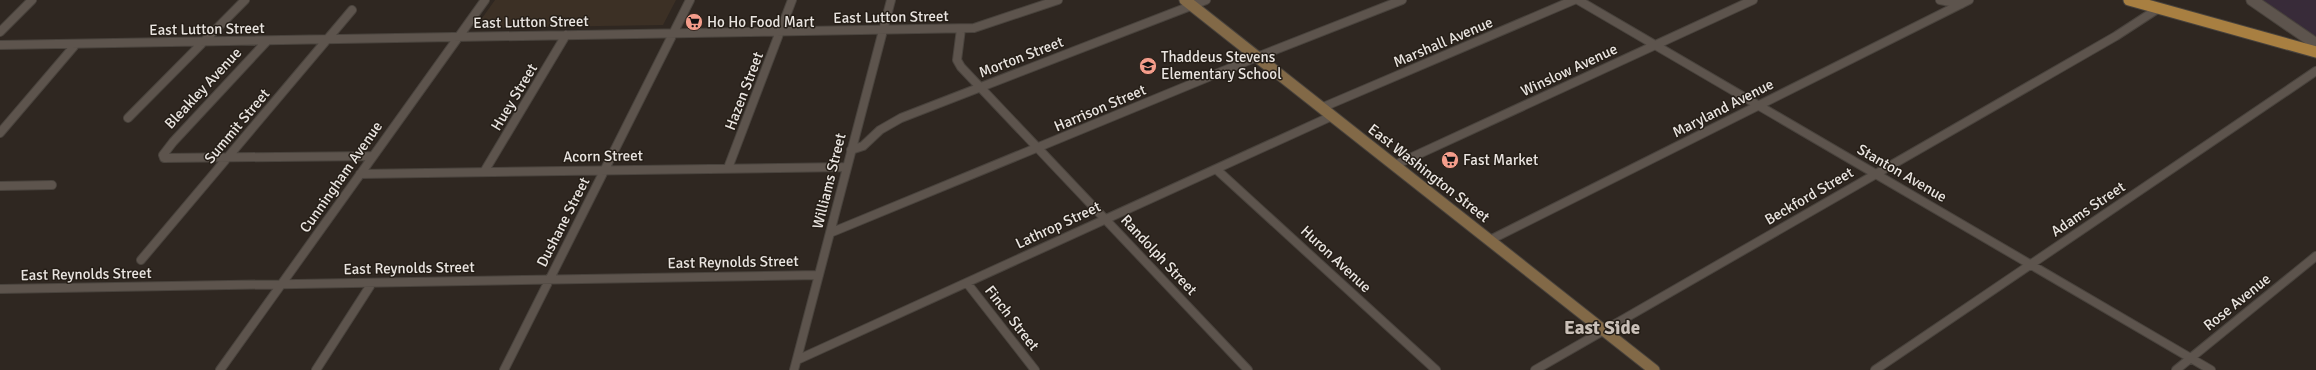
<svg xmlns="http://www.w3.org/2000/svg" width="2316" height="370" viewBox="0 0 2316 370" font-family="Signika,sans-serif">
<style>
.built{fill:#3c3025}
.industrial{fill:#382b39}
.lines{fill:none;stroke-linecap:round;stroke-linejoin:round}
.minor-casing{stroke:#49433d;stroke-width:10}
.tertiary-casing{stroke:#49433d;stroke-width:13}
.secondary-casing{stroke:#49433d;stroke-width:13}
.primary-casing{stroke:#49433d;stroke-width:13}
.minor{stroke:#5d544d;stroke-width:8}
.tertiary{stroke:#5d544d;stroke-width:11}
.secondary{stroke:#826947;stroke-width:11}
.primary{stroke:#a87f41;stroke-width:11}
.labels{text-anchor:middle;stroke-width:3;stroke-linejoin:round;paint-order:stroke}
.street-label{font-size:15px;fill:#e9e4e0;stroke:#251e17}
.poi-label{font-size:15px;fill:#e9e4e0;stroke:#251e17;text-anchor:start}
.district-label{font-size:19px;font-weight:bold;fill:#cac0b8;stroke:#251e17}
</style>
<rect width="100%" height="100%" fill="#2f2721"/>
<path class="built" d="M495,0h181l-13,25 -188,3z"/>
<path class="industrial" d="M2260,0h56v38z"/>
<g class="lines">
<defs>
<path id="minor" d="M1578,0l633,370
M1940,0l21,4
M961,29l-4,31 4,7 287,303
M0,32l32,-32
M267,41l-94,101 -10,13 1,3 209,-2
M0,45l974,-17 84,-28
M1321,108l253,-108
M128,118l117,-118
M0,133l76,-89
M851,150l12,-4 17,-16 21,-12 305,-118
M1395,165l358,-165
M728,168l64,-168
M1216,169l220,201
M484,172l82,-137
M360,174l487,-7
M0,186l52,-1
M830,233l427,-176 145,-57
M1490,240l479,-240
M141,260l211,-250
M967,283l68,87
M0,289l819,-14
M797,360l535,-244
M220,370l265,-370
M316,370l56,-87
M504,370l186,-370
M794,370l97,-370
M1535,370l581,-334 43,-28
M1875,370l441,-299
M2176,370l140,-114"/>
<path id="tertiary" d="M2252,0l64,44"/>
<path id="secondary" d="M1185,0l469,370"/>
<path id="primary" d="M2129,0l187,52"/>
</defs>
<use href="#minor" class="minor-casing"/>
<use href="#tertiary" class="tertiary-casing"/>
<use href="#secondary" class="secondary-casing"/>
<use href="#primary" class="primary-casing"/>
<use href="#minor" class="minor"/>
<use href="#tertiary" class="tertiary"/>
<use href="#secondary" class="secondary"/>
<use href="#primary" class="primary"/>
</g>
<defs>
<symbol id="supermarket-disc" viewBox="-11 -11 22 22"><circle r="9.5" fill="#f49d8b" stroke="#251e17"/><path d="M-6-5.5h2.5l.6 2H6L4.5 2H-2.5L-4.4-4H-6ZM-1.5 3.2a1.3 1.3 0 1 0 .1 0ZM3 3.2a1.3 1.3 0 1 0 .1 0Z" fill="#111"/></symbol>
<symbol id="school-disc" viewBox="-11 -11 22 22"><circle r="9.5" fill="#f49d8b" stroke="#251e17"/><path d="M0-5L7-2L0 1L-7-2ZM-4 1L0 2.5L4 1V4Q0 6-4 4Z" fill="#111"/></symbol>
</defs>
<g fill-rule="evenodd">
<use href="#supermarket-disc" x="684" y="12" width="20" height="20"/>
<use href="#school-disc" x="1138" y="56" width="20" height="20"/>
<use href="#supermarket-disc" x="1440" y="150" width="20" height="20"/>
</g>
<g class="labels">
<g class="street-label">
<text transform="translate(891 17) rotate(-1)" y="5">East Lutton Street</text>
<text transform="translate(531 22) rotate(-1)" y="5">East Lutton Street</text>
<text transform="translate(207 29) rotate(-1)" y="5">East Lutton Street</text>
<text transform="translate(1443 42) rotate(-23)" y="5">Marshall Avenue</text>
<text transform="translate(1021 57) rotate(-21)" y="5">Morton Street</text>
<text transform="translate(1569 70) rotate(-25)" y="5">Winslow Avenue</text>
<text transform="translate(203 88) rotate(-47)" y="5">Bleakley Avenue</text>
<text transform="translate(744 91) rotate(-69)" y="5">Hazen Street</text>
<text transform="translate(514 97) rotate(-59)" y="5">Huey Street</text>
<text transform="translate(1100 108) rotate(-23)" y="5">Harrison Street</text>
<text transform="translate(1723 108) rotate(-27)" y="5">Maryland Avenue</text>
<text transform="translate(237 126) rotate(-50)" y="5">Summit Street</text>
<text transform="translate(603 156) rotate(-1)" y="5">Acorn Street</text>
<text transform="translate(1429 173) rotate(38)" y="5">East Washington Street</text>
<text transform="translate(1902 173) rotate(30)" y="5">Stanton Avenue</text>
<text transform="translate(341 177) rotate(-55)" y="5">Cunningham Avenue</text>
<text transform="translate(829 181) rotate(-76)" y="5">Williams Street</text>
<text transform="translate(1809 196) rotate(-30)" y="5">Beckford Street</text>
<text transform="translate(2088 209) rotate(-34)" y="5">Adams Street</text>
<text transform="translate(563 222) rotate(-63)" y="5">Dushane Street</text>
<text transform="translate(1058 225) rotate(-25)" y="5">Lathrop Street</text>
<text transform="translate(1159 255) rotate(47)" y="5">Randolph Street</text>
<text transform="translate(1336 259) rotate(43)" y="5">Huron Avenue</text>
<text transform="translate(733 262) rotate(-1)" y="5">East Reynolds Street</text>
<text transform="translate(409 268) rotate(-1)" y="5">East Reynolds Street</text>
<text transform="translate(86 274) rotate(-1)" y="5">East Reynolds Street</text>
<text transform="translate(2237 302) rotate(-39)" y="5">Rose Avenue</text>
<text transform="translate(1012 318) rotate(52)" y="5">Finch Street</text>
</g>
<g class="poi-label">
<text x="707" y="27">Ho Ho Food Mart</text>
<text x="1161" y="62">Thaddeus Stevens<tspan x="1161" dy="17">Elementary School</tspan></text>
<text x="1463" y="165">Fast Market</text>
</g>
<g class="district-label">
<text x="1602" y="334">East Side</text>
</g>
</g>
</svg>
